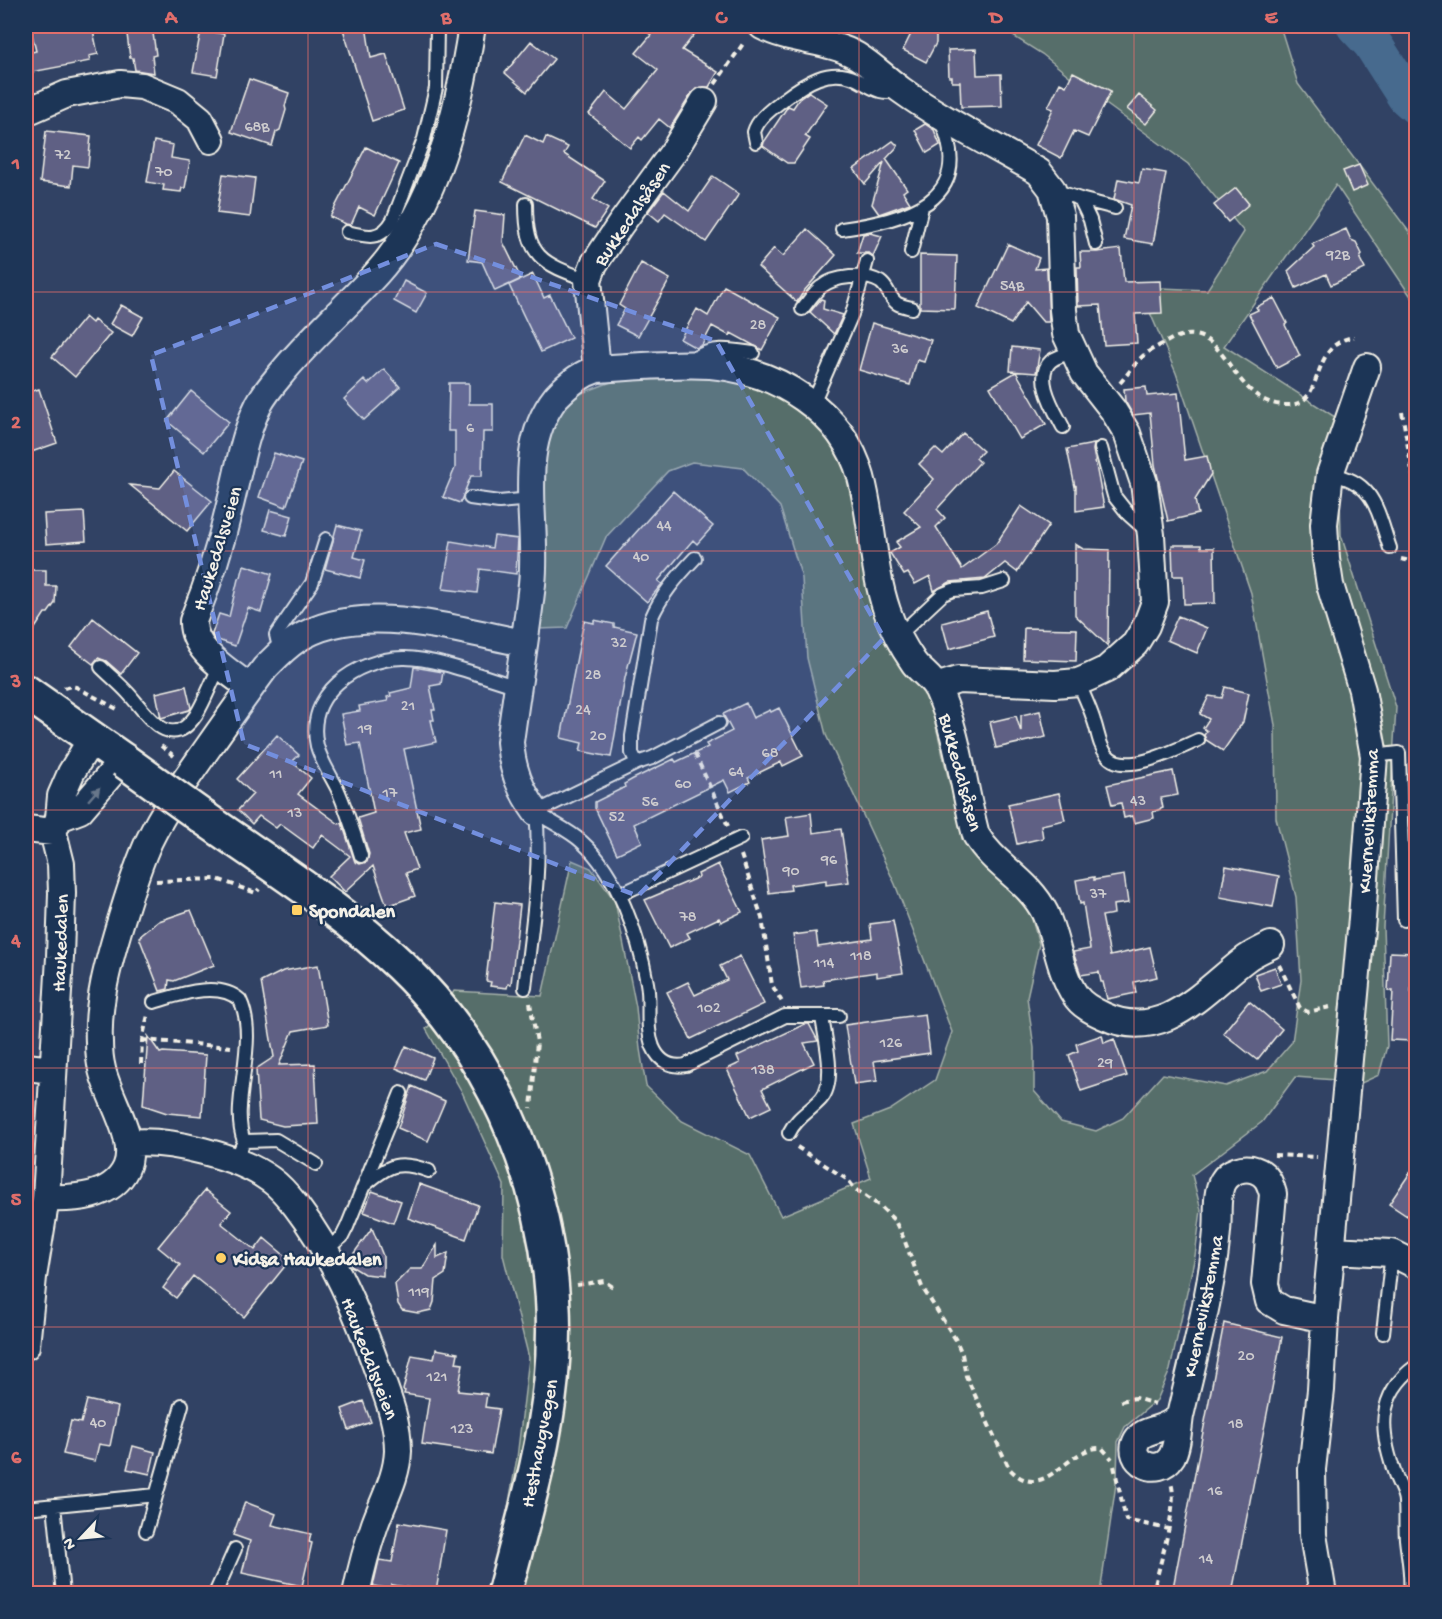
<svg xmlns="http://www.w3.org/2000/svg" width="1442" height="1619" viewBox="0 0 1442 1619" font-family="'Gochi Hand',sans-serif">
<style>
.green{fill:#566e6a;stroke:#a5b0a9;stroke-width:1.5}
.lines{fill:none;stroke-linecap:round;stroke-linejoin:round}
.river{stroke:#466b8e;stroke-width:39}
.building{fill:#5f6084;stroke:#f4f1e8;stroke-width:1.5}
.service-casing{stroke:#f4f1e8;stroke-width:16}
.minor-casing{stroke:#f4f1e8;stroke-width:30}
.secondary-casing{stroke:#f4f1e8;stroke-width:38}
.path{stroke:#f4f1e8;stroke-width:4;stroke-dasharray:6 4.5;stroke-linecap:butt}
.service{stroke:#1d3557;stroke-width:12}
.minor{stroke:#1d3557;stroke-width:26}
.secondary{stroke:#1d3557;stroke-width:33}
.secondary-bridge-casing{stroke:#f4f1e8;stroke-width:38;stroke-linecap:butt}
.secondary-bridge{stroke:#1d3557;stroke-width:33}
.oneway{fill:#68778a}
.marked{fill:#738fde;fill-opacity:0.2;stroke:#738fde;stroke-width:4.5;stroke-dasharray:12 8;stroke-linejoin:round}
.grid{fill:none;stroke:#e06e6b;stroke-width:1.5;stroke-opacity:0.55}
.poi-dot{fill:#ffd166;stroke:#1d3557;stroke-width:2}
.labels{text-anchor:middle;stroke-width:4.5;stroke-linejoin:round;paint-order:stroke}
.number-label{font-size:16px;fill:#cfcdcf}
.street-label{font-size:20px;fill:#f4f1e8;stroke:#1d3557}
.poi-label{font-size:20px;font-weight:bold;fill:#f4f1e8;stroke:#1d3557;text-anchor:start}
.neatline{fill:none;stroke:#e06e6b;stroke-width:2}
.grid-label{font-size:20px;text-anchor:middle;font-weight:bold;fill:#e06e6b}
</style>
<rect width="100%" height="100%" fill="#314264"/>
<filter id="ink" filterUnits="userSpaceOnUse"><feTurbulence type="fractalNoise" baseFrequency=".0167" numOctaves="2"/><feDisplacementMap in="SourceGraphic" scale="12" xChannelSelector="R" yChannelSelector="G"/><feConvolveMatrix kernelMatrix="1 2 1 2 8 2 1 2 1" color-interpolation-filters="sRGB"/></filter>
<g filter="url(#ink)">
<path class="green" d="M997,26h283l18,58 118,157v63l-80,-119 -112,161 114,73 3,116 55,172 -13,220 4,119 -8,29 -22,10 -21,-5 -41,-3 -33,45 -70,53 9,35 -6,46 -25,114 -13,30 -32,27 -7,15 -1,35 -17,116h-615l13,-30 19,-105 12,-100 -26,-103 1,-70 -42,-93 -36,-63 16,-16 12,-22 88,5 30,-136 19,8 24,33 21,106 4,42 6,37 36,35 68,34 31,61 90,-38 -17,-54 36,-14 45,-30 17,-48 -57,-148 -69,-149 -19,-77 -5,-80 -22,-71 -37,-39 -51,-6 -24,9 -62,66 -39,91 -29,1 8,-188 10,-27 26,-21 29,-11 80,-7 51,5 37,16 52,37 24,54 31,152 44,62 19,80 19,62 17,26 34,25 12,22 8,28 -12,53 7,51v43l27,31 35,9 27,-13 40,-44 63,12 41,-15 25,-29 9,-62 -5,-83 -20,-79 -1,-93 -24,-132 -75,-220 -37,-86 68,3 37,-58 -56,-68 -100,-73 -46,-37z"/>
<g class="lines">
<path class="river" d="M1356,26l16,17 34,53 10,9"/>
</g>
<path class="building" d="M30,26h62l6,28 -9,2 1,5 -58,11 -4,-19 8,-2z
M126,26h26l4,29 -4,1 2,17 -19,-3 -2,-12h-3z
M342,26h24l5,32 15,-4 18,56 -32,11z
M640,26h61l-19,24 36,22 -9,15 -12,1 -5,5 -22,35 -11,-9 -17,21 -3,-3 -9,11 -41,-34 17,-22 20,17 32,-39 -22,-17 15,-18z
M915,26l21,10v7l-10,19 -23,-12z
M201,30l23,4 -7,42 -24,-4z
M531,41l23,18 -27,33 -22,-19z
M976,49l1,26 24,-1 1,32 -41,1 -1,-25h-8v-5h-3l-1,-27z
M1073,72l38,19 -23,46 -14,-6 -13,27 -25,-13 17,-36 -5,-2 12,-24 6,3z
M249,79l40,14 -4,13 1,4 -6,20 -4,2 -4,14 -41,-14z
M809,92l18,12 -22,32 5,3 -16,24h-7l-24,-17 1,-4 24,-36 5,2 6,-9z
M1139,95l18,15 -11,14 -19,-15z
M925,124l9,6 6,15 -13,8 -12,-23z
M46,131l45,5 -3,31 -15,-2 -2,21 -31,-4z
M525,135l18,9 3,-7 22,10 -4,7 41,27 -12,18 15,10 -13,19 -93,-46z
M154,141l19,4 -2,13 19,3 -5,27h-3l-1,4 -18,-2 1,-5 -17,-3z
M893,141l5,5 -12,13 21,30 -4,3 7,11 -31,11 -7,-10 12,-42 -19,22 -11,-15z
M366,147l33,16 -24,52 -16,-8 -8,18 -5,-1 -16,-7z
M1359,165l9,20 -16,7 -9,-21z
M1142,169l24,4 -13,71 -29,-5 7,-34 -17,-6 4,-20 21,4z
M223,174l32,4 -5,39 -33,-4z
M713,176l26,18 -33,48 -41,-29 -6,8 -11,-9 16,-21 25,20z
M1236,188l13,16 -21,18 -14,-17z
M475,211l30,4 -2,27 18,37 -26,12 -13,-29 -14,-2z
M807,229l29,26 -32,36 -7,11 -39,-35 16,-19 9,8z
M1346,229l5,11 5,2 6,12 -2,5 5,10 -34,16 -5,-11 -30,14 -8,-17 26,-24 -2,-3z
M870,233l12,3 -9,20 -4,-3h-12l6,-19z
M1008,244l31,14 -4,11 12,-1 2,54h-6l-17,-20 -15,22 -33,-16z
M1121,249l3,33 36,-1 2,32 -27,1 2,29 -33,2 -4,-40 -22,1 -1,-39h4l-1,-15h17z
M920,255l37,1 -2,53 -35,-1z
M641,263l29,16 -32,57 -22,-11 9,-16 -6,-4z
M533,274l11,24 6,-3 21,43 -30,14 -32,-67z
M404,281l23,12 -11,20 -22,-12z
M724,286l56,31 -18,33 -31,-17 -1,3 -18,-10 -10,19 -6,3 -16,-9 17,-30 11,7z
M1274,298l13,25 -2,2 15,31 -23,12 -28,-54 9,-4 -2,-3z
M821,299l3,1 -1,9 20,6 -9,19 -24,-22z
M121,305l22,12 -11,19 -22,-12z
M85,317l7,6 2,-3 17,13 -36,44 -23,-20z
M872,323l59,17 -7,22 -7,-2 -7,25 -51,-15z
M1012,347l28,3 -4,23 -26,-2z
M384,369l16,18 -36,33 -20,-21 20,-19 4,4z
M1016,372l30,52 -26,15 -30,-52z
M449,383h20v21h24v28h-10l-1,44h-11l-11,27 -17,-6 12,-29v-37h-7z
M1146,387l1,9 31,-3 7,67 22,-4 4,18 -16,26 3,14 -30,7 -13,-56 -5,-52 -17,2 -8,-14 -1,-12z
M39,389l18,54 -31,11v-61z
M191,391l38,31 -25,30 -37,-31z
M963,433l20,18 -7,7 4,4 -43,47 8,9 -9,9 26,42 34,-25 25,-38 28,19 -32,47 -12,-9 -20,16 -35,3 -16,9 -4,-15 -15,8 -7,-11 -4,2 -14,-22 10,-6 -4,-5 25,-15 -17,-16 30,-32 -15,-15 16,-16 8,7z
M1094,444l-1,6 11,57 -28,4v-26l-1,2 -8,-38z
M274,453l28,9 -16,45 -27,-10z
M174,471l38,30 -25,30 -57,-46 30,3z
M673,491l40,35 -16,18 -4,-4 -35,41 4,3 -15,18 -41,-36z
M270,510l22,6 -6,20 -22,-6z
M84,512l2,29 -40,3 -2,-30z
M337,525l24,6 -7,26 11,3 -5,18 -35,-9z
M494,536l24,3 -2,35 -36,-5 -3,24 -34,-4 8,-48 41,7z
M1075,544l8,5 26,1 -1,96 -33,-31z
M1172,545h29v3h13l1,55 -31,1 -1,-28h-10z
M244,565l28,9 -11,38 -13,-4 -13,38 -20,-7 -3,-5 7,-20 10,3 9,-38 3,-2z
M27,570h19v16h10l-1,17 -7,10h-3l-19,29z
M987,611l7,26 -45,12 -7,-26z
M1178,616l29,12 -10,25 -30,-13z
M93,618l44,35 -16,21 -15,-13 -8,-3 -5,6 -22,-17z
M594,620l20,4v3l23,5 -12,46 -14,79 -31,-6 2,-8 -21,-5 23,-117 10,2z
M1024,628l53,1 -1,32 -53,-2z
M414,667l29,5 -2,12 -11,2 5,24h-3l2,10h-3l5,22 -32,7 17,80 -17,4 13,36 -11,4 9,23 -28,10 -14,-40 -28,26 -16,-16 21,-20 -28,-21 -9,13 -33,-24 -4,4 -17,-12 -7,8 -14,-14 15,-16 -16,-15 40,-44 22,20 -7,7 19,16 -13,16 41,30 3,-1 13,39 5,2 7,-2 2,-8 -11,-36 16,-5 -14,-70 -13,2 -6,-31 19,-3 -1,-5 29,-5 -1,-4 4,-1 -1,-3 21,-5z
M186,686l5,22 -2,2 -28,8 -5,-25z
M1225,687l24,6 -6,29 -20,29 -17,-11 -2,-5 3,-4 -4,-3 6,-9 -9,-5 9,-18 13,2z
M746,703l7,15 17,-8 1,2 8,-4 24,48 -20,10 -2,-4 -33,16 2,4 -20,10 -6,-12 -90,44 8,18 -25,12 -22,-46v-6l30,-15 -1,-3 9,-5 41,-20 2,3 32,-15 -2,-3 26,-13 -9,-17z
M1040,711l6,26 -50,11 -6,-26 26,-6 5,16v-17z
M1173,771l5,24 -17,3 2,10 -10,4 1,6 -20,5 -2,-7 -8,2 -3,-15 -9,2 -5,-20z
M1059,793l6,27 -24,5 2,13 -26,6 -9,-40z
M811,813l2,20 28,-4 8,53 -23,3v-5l-36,5 1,5 -22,3 -8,-53 28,-4 -3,-19z
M718,864l24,48 -21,10 -2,-4 -32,15 3,5 -21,10 -24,-48 54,-23 -1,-3z
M1226,866l53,10 -6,31 -53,-10z
M1124,875l4,28 -15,2 1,9 -12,2 8,40 40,-9 7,30 -23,5 2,11 -29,6 -4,-17h-2l-2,-10 -18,3 -8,-23 17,-3 -7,-46 -3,1 -4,-24 18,-3v3z
M495,902l25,3 -9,79h-3l-1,4 -17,-2 1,-4 -5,-1z
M191,910l23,55 -40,16 -5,-1 -1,9 -8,2 -21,-54 20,-16z
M893,921l10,52 -26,4v-5l-54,8 1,5 -23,3 -8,-53 23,-3 2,15 54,-8 -2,-15z
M1390,952l23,1 -2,39h4l-3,49 -22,-1 3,-49h-5z
M740,956l24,48 -73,35 -24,-47 21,-10 7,13 32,-15 -7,-14z
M318,965l10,60 -35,6 -14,34 36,-1 3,60 -35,2 -24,-6 -3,-51 18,-12 -13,-75 22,-11z
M1275,967l6,17 -20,7 -6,-17z
M1249,1001l33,28 -25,31 -34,-27z
M925,1014l5,39 -56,8 3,20 -23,3 -9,-59z
M805,1024h4l9,17 -14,2 10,20 -52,26 9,18 -21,10 -23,-48 13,-6 -3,-7z
M1102,1035l2,8 10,-4 13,37 -46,15 -12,-36 9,-4 -2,-7z
M148,1036l12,17 3,-1 43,3 -4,61 -35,-3 -24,-8z
M406,1046l27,12 -9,22 -28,-12z
M412,1086l33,15 -17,40 -30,-13z
M1416,1164v38l-9,14 -18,-12z
M419,1184l59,21 -12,34 -58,-21z
M205,1190l26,21 -10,12 34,27 9,-12 26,22 -46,57 -51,-41 -17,22 -13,-10 17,-23 -22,-18z
M372,1191l29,10 -8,22 -29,-11z
M372,1228l11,28v20l-19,-2 -13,-8 3,-13z
M437,1245v13l11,-5 -3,21 -9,6 -2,22 -3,8 -13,3 -16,-3 -4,-6 -3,-20 15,-15h12z
M1224,1323l58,14 -50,256h-60z
M436,1349l22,4 -2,10 7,1 -5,27 29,3 -2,13 14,2 -8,45 -69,-10 7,-46 -25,-4 1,-3 -2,-1 9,-35 22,4z
M87,1400l31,7 -8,39 -11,-2 -4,17 -32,-7 8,-33 10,2z
M363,1401l8,21 -22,8 -7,-21z
M133,1446l22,6 -5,22 -23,-5z
M245,1502l31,12 -4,11 39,9 -2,8 3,1 -10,43 -60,-13 8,-32 -17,-6z
M399,1522l47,8 -10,62 -44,-7v4l-19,-3 6,-26 13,2z"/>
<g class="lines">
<defs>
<path id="service" d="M756,142l-2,-10c4,-14 19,-24 30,-33 21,-16 45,-32 72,-20 16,8 24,17 42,11
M1054,190l26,9 35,9
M1080,199l10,21 6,24
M526,204c0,53 15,59 62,76
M842,229c62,-9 135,-27 99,-108
M347,232c20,5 34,9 46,-12l31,-81 12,-51 1,-62
M911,252l11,-45
M802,309c6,-7 12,-17 19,-22 13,-11 44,-14 59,-5 9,6 9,17 18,22 4,2 10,3 14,4
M694,359c18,-14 39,-9 59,-6
M813,403l39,-89 15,-53
M1063,427c-8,-16 -30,-50 -12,-66 5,-4 15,-7 22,-9
M1101,448l13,48 15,19 19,17
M1330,474c45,7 47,37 60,74
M470,498l29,4 33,-3
M898,636l45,-42 10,-4 29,-2 22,-7
M280,652l-4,-17 36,-52 14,-44
M101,667c9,9 19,17 27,26 18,19 41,62 68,22 10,-16 16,-35 25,-51
M1078,682c6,13 12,26 16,39 4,11 5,25 13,34 17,22 71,-6 91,-15
M1374,756l25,-3 5,167
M637,763l-5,-10v-17l19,-117c10,-24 26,-42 44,-61
M536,812c14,10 33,18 46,30 36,32 57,95 65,141 4,21 -2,44 6,64 6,14 18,21 33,18l99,-49h54
M536,812l101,-49 15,-5 67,-35
M361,856c-7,-23 -14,-46 -24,-68 -7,-14 -16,-27 -20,-42 -12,-52 39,-87 86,-88 30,-1 84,20 115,29
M619,895l122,-57
M525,988c6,-58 17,-117 11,-176
M154,1002c24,-7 64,-22 86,-2 20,42 -11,103 4,141l-9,21
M789,1133c7,-15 21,-22 32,-34 16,-18 4,-60 1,-82
M244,1141l32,-1 40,24
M365,1185c24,-21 34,-25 64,-14
M325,1250l17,-13 5,-10 54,-134
M1383,1333l9,-80
M1406,1501l10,16
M54,1505l9,89
M26,1508l130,-13
M146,1531l36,-126
M215,1594l20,-45
M1410,1594c2,-22 -2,-35 -4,-55 -1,-12 0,-25 -1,-37 0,-8 -6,-17 -9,-25 -16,-43 -21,-82 20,-111"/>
<path id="minor" d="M762,26c30,16 66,13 95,30 16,10 29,23 44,34 43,31 92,55 138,82l13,17 8,27 3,94 3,24 18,39 29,37 14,23 17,50 7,52 4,67 -9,24 -11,18 -28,25 -17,8 -12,5 -23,2 -97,-4 -22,7
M26,112l41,-18 53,-10 22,2 36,15 22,18 11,21
M597,369l-9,-89 6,-16 26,-39 54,-74 30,-50
M250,688c-21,-17 -58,-37 -57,-67 15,-37 27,-73 36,-112 9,-34 14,-73 30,-105 7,-13 18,-25 27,-36 29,-34 62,-63 91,-95 59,-66 82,-163 95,-247
M536,812c-16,-22 -24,-43 -26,-70 7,-53 16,-105 22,-158 7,-61 -18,-134 24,-187 12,-13 24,-23 41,-28 37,-2 76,-6 113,-4 66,5 133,46 151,112 12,44 11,90 26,134 6,18 16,36 27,52 7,9 19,16 24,27 21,46 25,97 38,145 18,31 52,44 69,78 12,26 14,58 30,82 6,10 18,16 29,21 60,28 101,-27 143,-58 7,-5 16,-9 24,-13
M59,818l21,-8 43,-50
M26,829l27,3
M26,1067l27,3
M129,1143c40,-4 110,13 142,37 10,7 18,17 25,26 37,48 61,106 81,162 10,27 21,53 21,83 -1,26 -14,48 -23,73 -8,23 -14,46 -19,70
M46,1198c28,1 66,0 80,-30 13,-28 -18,-70 -24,-99 -2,-8 -3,-18 -3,-27 -2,-39 9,-78 20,-115 9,-29 17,-58 30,-86 16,-33 37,-62 58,-92 19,-27 38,-54 58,-81 10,-10 19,-20 31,-28 62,-41 160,-10 228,3
M1332,1250l60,3 24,12
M26,1346l7,-69 13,-79 14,-241 2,-64 -1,-29 -8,-32 6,-14 2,-22 10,-23 21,-35
M1180,1416c-2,12 -2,29 -8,40 -14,23 -47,5 -35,-16 7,-12 30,-9 43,-24 14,-61 32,-123 37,-185 2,-15 -2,-37 6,-50 6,-10 21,-15 32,-11 12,4 15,13 18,24l-8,90 4,17 15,9 41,9
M1323,1594l-10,-59 -1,-66 9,-79 4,-71 37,-401 12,-162 -12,-66 -32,-105 -4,-26 -2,-35 6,-50 37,-107"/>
<path id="secondary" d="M26,692l97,68
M204,818c65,46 139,92 196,147 111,106 166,265 151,416 -7,72 -29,143 -47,213"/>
</defs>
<use href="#service" class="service-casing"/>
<use href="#minor" class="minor-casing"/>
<use href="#secondary" class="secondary-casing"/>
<path class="path" d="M715,84l30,-43
M1120,383c8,-9 15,-20 24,-28 9,-7 19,-11 28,-16 57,-25 55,68 117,66 37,-1 19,-61 65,-68
M1402,412l14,82
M1401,559l10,2 5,-2
M26,658l1,1 -1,5
M64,688l7,-2 5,1 43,23
M161,746l13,10
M695,754l33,72
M741,855l21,63 10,67 10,17
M156,881l61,-2 39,14 3,-4
M1279,965l21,43 8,4 22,-5
M530,1003l7,39 -6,66
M142,1040l89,7
M141,1064l1,-24 6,-25
M797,1147l51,33 7,9 26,18 14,14 9,18 18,48 34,53 6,14 4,22 43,92c35,39 58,-23 93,-20l10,11
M1274,1155l43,2
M577,1285l27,-4 9,6
M1121,1401l14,-3 20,6
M1114,1466l12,54 42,9
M1153,1594c5,-26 26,-89 18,-111"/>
<use href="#service" class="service"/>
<use href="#minor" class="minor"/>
<use href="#secondary" class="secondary"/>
<defs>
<path id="secondary-bridge" d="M123,760l81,58"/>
</defs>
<use href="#secondary-bridge" class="secondary-bridge-casing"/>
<use href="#secondary-bridge" class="secondary-bridge"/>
</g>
<defs><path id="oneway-solid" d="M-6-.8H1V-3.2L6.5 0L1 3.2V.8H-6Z" transform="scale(1.5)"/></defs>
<use class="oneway" href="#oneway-solid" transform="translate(94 794) rotate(-49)"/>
</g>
<path class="marked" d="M436,244l280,97 168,297 -246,258 -394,-152 -93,-389z"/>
<path class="grid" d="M308,26v1568M583,26v1568M859,26v1568M1134,26v1568M26,292h1390M26,551h1390M26,810h1390M26,1068h1390M26,1327h1390"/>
<g class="poi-dot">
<rect x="291" y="904" width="12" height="12" rx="3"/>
<circle cx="221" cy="1258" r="6"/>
</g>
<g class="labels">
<g class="number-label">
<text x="257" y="131">68B</text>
<text x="63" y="159">72</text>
<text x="164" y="176">70</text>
<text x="1338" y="259">92B</text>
<text x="1012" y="290">54B</text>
<text x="758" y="329">28</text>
<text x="900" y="353">36</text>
<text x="470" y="432">6</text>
<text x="664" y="530">44</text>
<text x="641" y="561">40</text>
<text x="619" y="647">32</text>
<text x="593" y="679">28</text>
<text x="408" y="710">21</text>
<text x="583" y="714">24</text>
<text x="365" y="733">19</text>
<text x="598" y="740">20</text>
<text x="770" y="757">68</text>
<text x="736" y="776">64</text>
<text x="276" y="778">11</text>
<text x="683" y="788">60</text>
<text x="390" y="797">17</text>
<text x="1138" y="805">43</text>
<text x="650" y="806">56</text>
<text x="295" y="817">13</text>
<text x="617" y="821">52</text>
<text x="829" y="864">96</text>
<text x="791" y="875">90</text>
<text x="1098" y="898">37</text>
<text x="688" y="921">78</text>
<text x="861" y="960">118</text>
<text x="824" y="967">114</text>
<text x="709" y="1012">102</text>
<text x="891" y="1047">126</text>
<text x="1105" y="1067">29</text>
<text x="763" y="1074">138</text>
<text x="419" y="1296">119</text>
<text x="1246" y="1360">20</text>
<text x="437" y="1381">121</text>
<text x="98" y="1427">40</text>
<text x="1236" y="1428">18</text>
<text x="462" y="1433">123</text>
<text x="1215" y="1495">16</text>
<text x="1206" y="1563">14</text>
</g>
<g class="street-label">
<text transform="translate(631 213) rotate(-56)" y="7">Bukkedalsåsen</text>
<text transform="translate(216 548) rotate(-73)" y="7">Haukedalsveien</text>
<text transform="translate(962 772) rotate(75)" y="7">Bukkedalsåsen</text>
<text transform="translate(1367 821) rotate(-87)" y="7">Kvernevikstemma</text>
<text transform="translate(59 943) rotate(-88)" y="7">Haukedalen</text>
<text transform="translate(1202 1306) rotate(-79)" y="7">Kvernevikstemma</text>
<text transform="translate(371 1358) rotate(69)" y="7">Haukedalsveien</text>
<text transform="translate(538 1443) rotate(-79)" y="7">Hesthaugvegen</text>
</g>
<g class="poi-label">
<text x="309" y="917">Spondalen</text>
<text x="233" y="1265">Kidsa Haukedalen</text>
</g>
</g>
<rect width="1442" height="1619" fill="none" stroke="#1d3557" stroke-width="66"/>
<g transform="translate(81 1538) rotate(244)" stroke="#1d3557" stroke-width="4.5" paint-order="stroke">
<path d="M0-4.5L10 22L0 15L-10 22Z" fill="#f4f1e8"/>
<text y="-9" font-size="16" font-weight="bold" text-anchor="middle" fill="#f4f1e8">N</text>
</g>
<rect x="33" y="33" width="1376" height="1553" class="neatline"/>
<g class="grid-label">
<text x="171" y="23">A</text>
<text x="446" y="23">B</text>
<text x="721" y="23">C</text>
<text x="996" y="23">D</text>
<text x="1271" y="23">E</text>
<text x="16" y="169">1</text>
<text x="16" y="428">2</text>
<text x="16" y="687">3</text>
<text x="16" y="946">4</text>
<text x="16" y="1205">5</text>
<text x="16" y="1463">6</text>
</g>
</svg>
